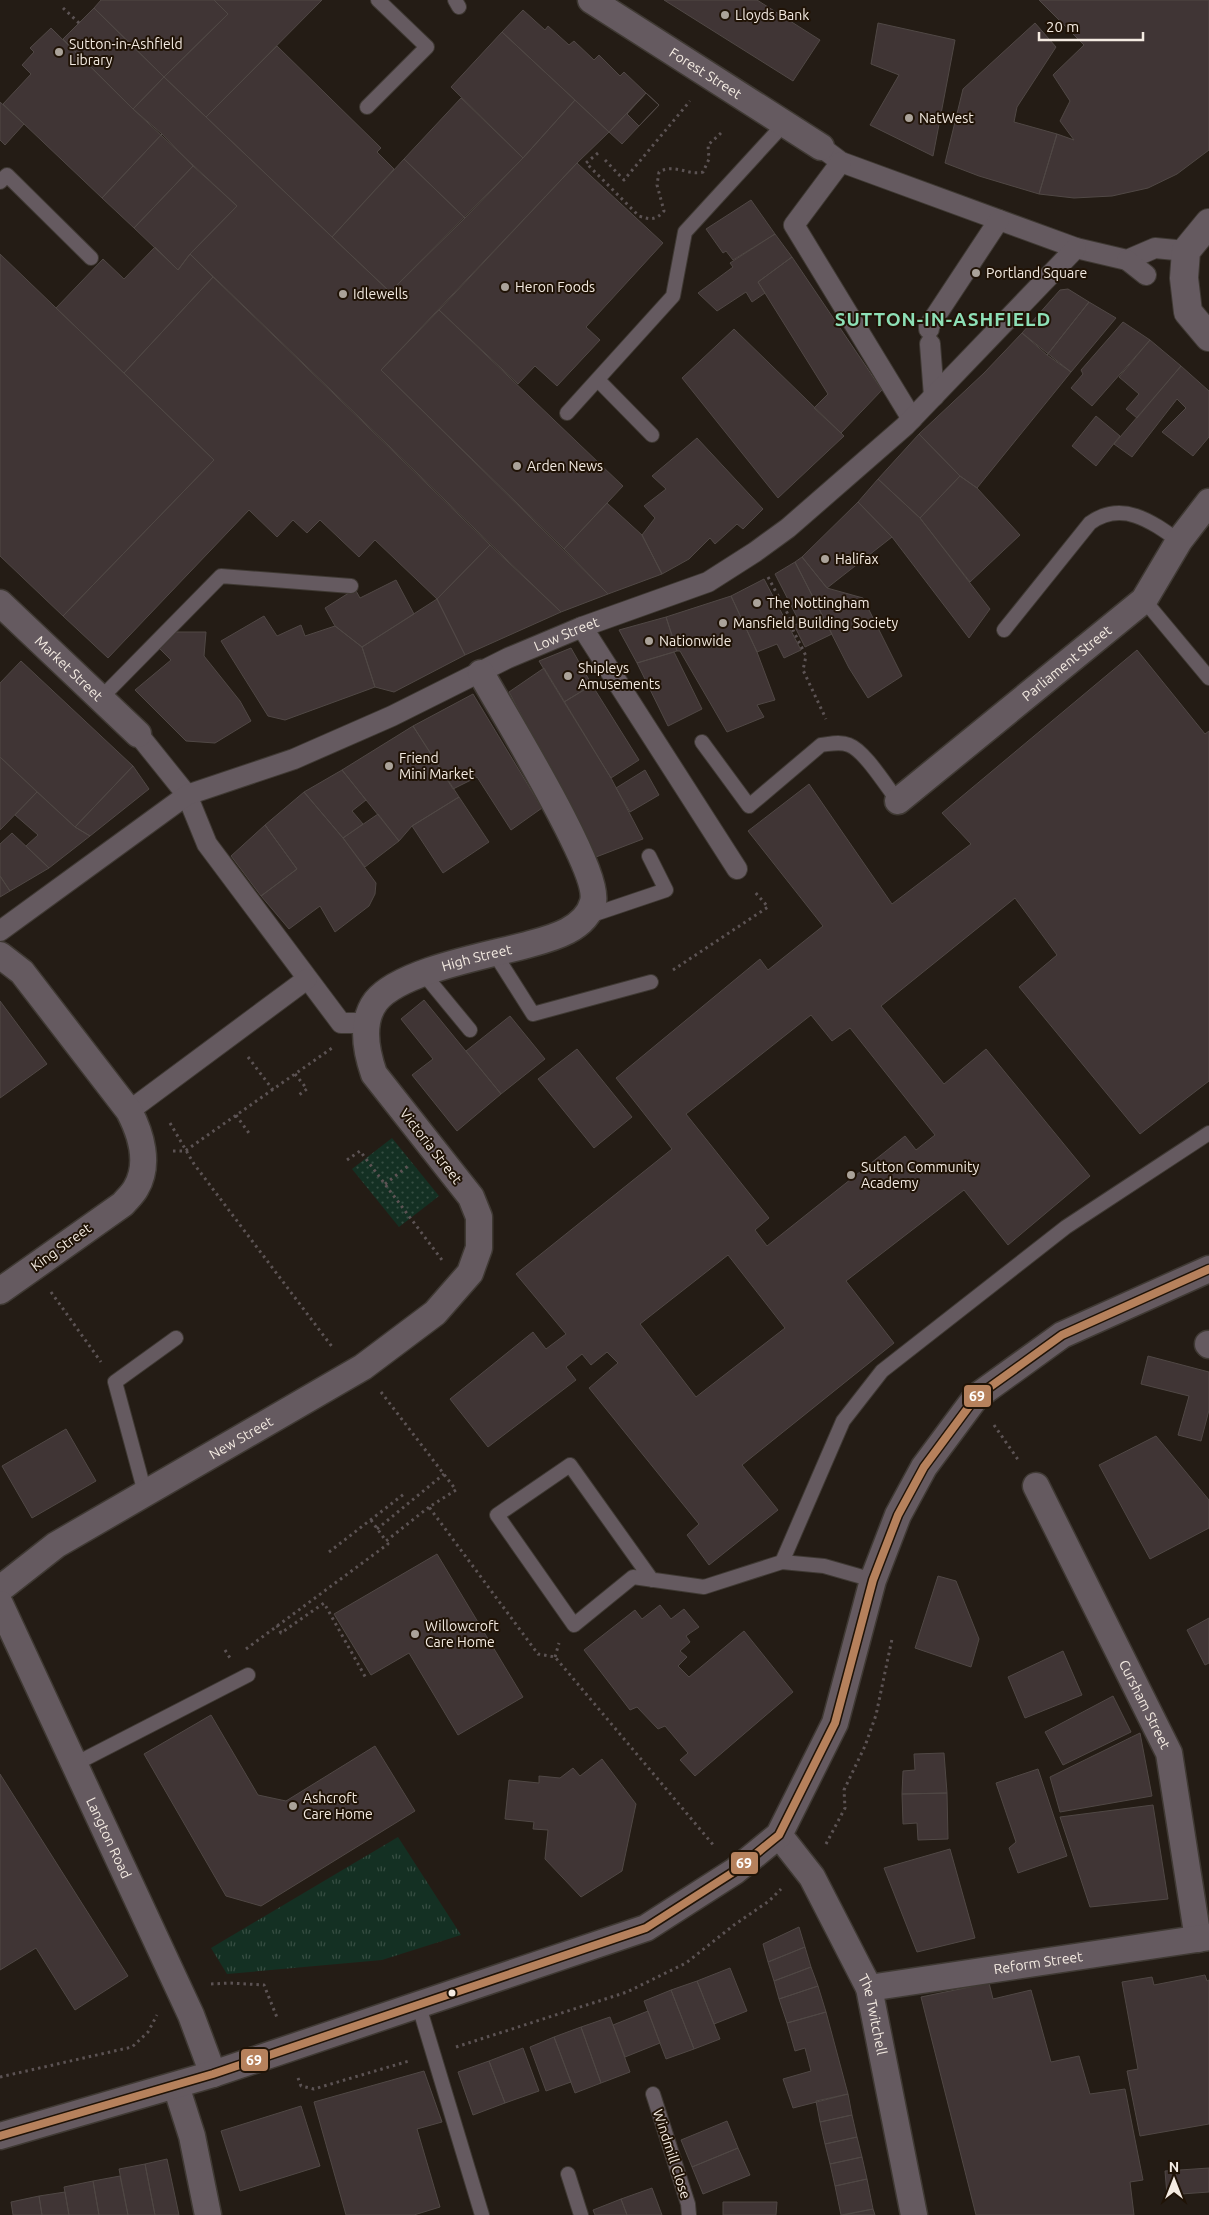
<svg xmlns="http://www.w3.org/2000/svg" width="1209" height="2215" viewBox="0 0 1209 2215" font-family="Ubuntu,sans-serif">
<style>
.grass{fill:url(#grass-tufts)}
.park{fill:url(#park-dots)}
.building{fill:#403535;stroke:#504845;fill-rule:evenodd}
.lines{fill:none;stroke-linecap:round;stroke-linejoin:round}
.service-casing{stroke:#3f3933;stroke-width:16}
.pedestrian-casing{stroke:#3f3933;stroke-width:22}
.minor-casing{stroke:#3f3933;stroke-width:29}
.tertiary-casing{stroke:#3f3933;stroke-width:30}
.path{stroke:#5c5354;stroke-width:3;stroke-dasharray:2.5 4;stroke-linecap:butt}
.service{stroke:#655a60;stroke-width:14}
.pedestrian{stroke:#655a60;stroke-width:20}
.minor{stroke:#655a60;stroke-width:26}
.tertiary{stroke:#655a60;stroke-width:28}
.bus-1-casing{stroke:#201306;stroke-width:11}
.bus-1{stroke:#b6815c;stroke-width:8}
.poi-dot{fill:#aba39a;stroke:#201306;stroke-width:2}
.bus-dot{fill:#f4ebe2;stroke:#201306;stroke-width:2}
.labels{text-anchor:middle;stroke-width:4;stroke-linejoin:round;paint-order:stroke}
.poi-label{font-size:14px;fill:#f4ebe2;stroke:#201306;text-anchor:start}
.street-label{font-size:14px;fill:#f4ebe2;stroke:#201306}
.district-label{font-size:19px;font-weight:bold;letter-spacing:1px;fill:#8ddfb6;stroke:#201306}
.line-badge{stroke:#201306;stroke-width:2}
.badge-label{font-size:14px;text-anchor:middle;font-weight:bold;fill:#fff}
</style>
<defs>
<pattern id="grass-tufts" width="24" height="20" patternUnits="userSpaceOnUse" patternTransform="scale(1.25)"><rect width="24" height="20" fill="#143023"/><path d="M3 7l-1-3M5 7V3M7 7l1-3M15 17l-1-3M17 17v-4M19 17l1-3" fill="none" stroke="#374e43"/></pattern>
<pattern id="park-dots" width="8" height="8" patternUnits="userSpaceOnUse" patternTransform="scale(1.25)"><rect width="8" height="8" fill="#143023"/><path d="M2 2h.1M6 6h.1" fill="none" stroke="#374e43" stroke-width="1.8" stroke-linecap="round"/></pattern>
</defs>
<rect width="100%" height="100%" fill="#241c15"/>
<path class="grass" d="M398,1837l63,98 -79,25 -155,14 -16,-26z"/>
<path class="park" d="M392,1138l47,58 -40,31 -47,-58z"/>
<path class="building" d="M101,0h113l14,14 -64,63 -70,-69z
M214,0h108l-116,117 -42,-40 64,-63z
M664,0h93l63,40 -27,41z
M1039,0h170v150l-32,24 -29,14 -36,8 -38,2 -35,-4 18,-60 17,6 -14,-19 10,-20 -17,-26 31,-30z
M94,8l70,69 -31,32 -70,-70z
M523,10l22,20 3,-4 21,19 5,-4 20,19 5,-5 21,21 4,-4 22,21 -37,39 -107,-100z
M878,23l77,17 -22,116 -63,-31 29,-50 -28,-11z
M1035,23l21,24 -39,60 -3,15 43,12 -18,60 -60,-18 -34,-13 18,-74z
M51,28l82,81 29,25 -60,64 -99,-94 28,-30 -9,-9 12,-13 -4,-4z
M502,32l73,68 -52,58 -72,-71z
M277,46l104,102 -4,4 17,17 -62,68 -126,-120z
M164,77l226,215 133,-134 52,-58 34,32 -32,31 -196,207 227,224 -47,18 -371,-358 47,-48 -104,-97z
M646,93l13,12 -20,21 -12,-12z
M646,93l13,12 -37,39 -13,-12z
M461,98l62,60 -58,60 -61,-59z
M0,102l24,22 -19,21 -5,-5z
M162,134l31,32 -59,62 -32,-30z
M404,159l61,59 -75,74 -58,-55z
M577,163l86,80 -77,84 14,13 -43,46 -22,-20 -17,18 -79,-74z
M193,166l44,40 -47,48 -12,16 -44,-42z
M751,200l24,34 -42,26 -7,-9 -3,2 -17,-24z
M775,234l17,23 -34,25 7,11 -13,9 -6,-10 -29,19 -19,-18 35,-26 -3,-4z
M155,247l23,23 12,-16 23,23 -89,96 -68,-65 47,-49 21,20z
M0,254l214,206 -151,156 -63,-60z
M792,257l90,133 -41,43 -27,-25 14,-14 -70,-112z
M213,277l277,268 -53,54 -62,-59 -16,17 -39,-37 -13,13 -14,-13 -16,17 -28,-27 -141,148 -45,-42 151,-156 -90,-87z
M1068,289l21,13 -42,53 -25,-22 38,-43z
M1089,302l27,16 -45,54 -24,-17z
M439,310l184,176 -59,63 -183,-179z
M1123,322l27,18 -58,66 -21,-18 12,-14 -2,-4z
M734,329l110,107 -66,62 -96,-120z
M1022,333l49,39 -94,116 -17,-12 -41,-42 65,-61z
M1150,340l31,26 -44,52 -11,-9 13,-15 -20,-17z
M1181,366l28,25v46l-16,19 -31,-24 24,-24 -9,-9 -45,58 -18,-13z
M1096,416l24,20 -24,30 -24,-20z
M919,434l41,42 -40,42 -42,-39z
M697,438l66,71 -20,20 -6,-5 -22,20 -5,-6 -21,21 -27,15 -20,-39 13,-17 -11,-12 22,-17 -14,-13z
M960,476l17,12 43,47 -50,47 -50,-64z
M878,479l42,39 70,91 -21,29 -77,-101 -34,-35z
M858,502l34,35 -65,51 -25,-31z
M607,503l35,32 20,39 -54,20 -44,-45z
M490,545l71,67 -96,43 -28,-56z
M802,557l25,31 36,10 39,78 -34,22 -19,-30 -54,-106z
M795,562l37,72 -27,13 -11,-22 6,-2 -25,-49z
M764,579l37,71 -17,8 -7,-14 -20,8 -26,-56z
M396,580l18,34 -52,33 -27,-21 -10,-18 30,-19 5,9z
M731,596l26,56 18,48 -18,5 7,12 -37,15 -47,-81h-3l-11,-34z
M437,599l28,56 -71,37 -19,-5 -13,-40z
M264,616l13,20 24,-11 4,11 30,-10 27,21 13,40 -90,33 -17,-4 -47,-75z
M666,617l11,34 -40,12 -18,-33z
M176,632h30l-2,24 36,45 11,20 -36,22 -29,-2 -51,-51 36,-30 -13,-13z
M571,648l21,37 -28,17 -25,-41z
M1137,650l68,84 4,-3v350l-69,53 -121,-147 38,-32 -42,-57 -134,108 63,78 42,-35 104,127 -82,69 -44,-55 -118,91 48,62 -152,122 36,45 -69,55 -22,-30 12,-11 -110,-136 29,-25 -11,-11 -16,13 -9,-11 -16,13 10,13 -88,67 -38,-48 83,-67 13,17 20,-15 -50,-60 156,-125 -56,-71 144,-119 8,11 55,-44 -75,-95 61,-47 83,120 79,-60 -29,-31zM811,1015l21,26 18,-13 85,107 -19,15 -11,-14 -138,110 -12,-16 14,-12 -83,-104zM728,1255l57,73 -89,69 -56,-73z
M674,652l28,57 -34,17 -31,-63z
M21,661l112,105 -58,61 -75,-70v-74z
M544,668l67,110 32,61 -47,18 -87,-165z
M592,685l47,75 -28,18 -47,-76z
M473,694l69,114 -31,22 -34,-53 -24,12 -40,-63z
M413,726l46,71 -47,29 -13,15 -57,-71z
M0,757l37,35 -37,38z
M133,766l16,23 -59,47 -15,-9z
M342,770l24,30 -14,11 11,13 -20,14 -39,-46z
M645,770l14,25 -29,17 -14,-24z
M37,792l38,35 15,9 -41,32 -23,-22 12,-11 -23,-20z
M304,792l39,46 33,45 -1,11 -6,12 -34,26 -15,-26 -31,23 -28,-33 36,-27 -32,-44z
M459,797l30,45 -46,31 -31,-47z
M378,814l21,27 -34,26 -22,-29z
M265,825l32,44 -36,27 -30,-40z
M12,833l37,35 -39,23 -10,-15v-32z
M0,876l10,15 -10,6z
M424,1000l77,94 -44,37 -45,-56 21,-16 -32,-40z
M0,1001l47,63 -47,34z
M510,1016l35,43 -44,35 -35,-43z
M577,1049l55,68 -38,31 -56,-69z
M1148,1356l61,16v38l-8,31 -23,-6 11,-39 -48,-12z
M66,1429l30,52 -64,37 -30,-52z
M1156,1436l53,64v28l-59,31 -51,-94z
M437,1554l86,143 -65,38 -49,-82 -38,22 -37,-61z
M938,1576l18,5 23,58 -8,28 -56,-19z
M660,1605l11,14 13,-10 15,18 -13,9 4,6 -10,9 7,6 -9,9 11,11 55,-46 49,61 -98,84 -15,-16 8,-7 -23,-27 -7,3 -21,-22 -7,3 -46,-60 51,-40 7,9z
M1209,1618v45l-4,2 -18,-35z
M1063,1651l19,44 -57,23 -17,-41z
M1113,1696l18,36 -68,33 -18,-33z
M211,1715l47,80 28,6 89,-55 40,65 -154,95 -35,-10 -82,-142z
M1140,1733l12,63 -92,16 -10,-35z
M944,1753l3,40 -45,1 1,-23 12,-1 -1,-16z
M602,1759l34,45 -14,67 -41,26 -36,-38 3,-29 -15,-1 1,-7 -29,-3 4,-39 30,3v-7l21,2 13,-10 7,8z
M1038,1769l29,87 -49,17 -9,-25 7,-6 -20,-59z
M0,1774l128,202 -53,34 -39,-62 -36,22z
M947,1793l1,46 -30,1 -1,-17 -14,1 -1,-30z
M1153,1805l15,94 -78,8 -30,-90z
M950,1849l25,89 -58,14 -33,-84z
M799,1927l6,20 -37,15 -5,-18z
M805,1947l6,20 -37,14 -6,-19z
M811,1967l7,19 -39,13 -5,-18z
M730,1968l17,43 -33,13 -17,-43z
M1205,1975l2,6 2,-1v144l-69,12 -13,-65 11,-2 -16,-87 30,-5 2,8z
M697,1981l23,58 -26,10 -23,-59z
M989,1983l4,16 38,-9 20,72 28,-6 11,38 35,-5 18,91 -13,2 4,33h-158l-55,-218z
M818,1986l8,26 -39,11 -8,-24z
M671,1990l23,59 -28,10 -22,-58z
M648,2011l12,32 -35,14 -12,-32z
M826,2012l22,82 -55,14 -10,-29 28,-8 -6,-23 -10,3 -8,-28z
M610,2017l20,55 -29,11 -20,-56z
M581,2027l20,56 -26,10 -21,-56z
M554,2037l17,45 -25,9 -16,-44z
M523,2048l16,43 -34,12 -16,-42z
M489,2061l16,42 -32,12 -15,-43z
M424,2071l18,51 -25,7 23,78 -26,8h-68l-32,-113z
M848,2094l4,21 -32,7 -4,-21z
M301,2106l19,60 -80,25 -19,-60z
M852,2115l5,22 -32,7 -5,-22z
M727,2121l11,27 -46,19 -11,-27z
M857,2137l5,20 -32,7 -5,-20z
M738,2148l12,27 -47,19 -11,-27z
M862,2157l5,22 -32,7 -5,-22z
M167,2159l12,56h-24l-10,-51z
M145,2164l10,51h-27l-9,-46z
M1209,2168v24l-42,3 -2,-24z
M120,2176l8,39h-29l-6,-34z
M867,2179l6,30 -32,6 -6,-29z
M93,2181l6,34h-30l-5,-28z
M652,2188l10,27h-35l-6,-16z
M65,2192l4,23h-27l-3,-19z
M39,2196l3,19h-29l-2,-13z
M621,2199l6,16h-32l-2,-5z
M723,2202h54l-1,13h-53z
M873,2209l2,6h-31z"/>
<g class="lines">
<defs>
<path id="service" d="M455,0l4,7
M367,107l60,-60 -49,-47
M0,182l7,-7 84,83
M598,380l54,55
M567,413l106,-117 12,-64 99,-108
M1144,600l65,78
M1004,630l86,-107c32,-23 61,-2 89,18
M101,698l120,-122 130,10
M702,742l47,64 72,-61c9,-1 19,-4 28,0 16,6 37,41 49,56
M586,917l80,-27 -17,-34
M495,954l38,60 118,-32
M423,973l47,57
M145,1493l-30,-111 61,-44
M782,1562l61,-141 39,-50 184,-144 143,-94
M652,1580l-82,-115 -73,50 77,110 59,-48 71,10 78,-25 42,4 49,14
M75,1764l173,-89
M418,2003l64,212
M653,2094l35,110 1,11
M568,2174l13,41"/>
<g id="pedestrian">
<path d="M821,147l20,15 235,86 51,12 28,-12 31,3"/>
<path d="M841,162l-47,63 118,194"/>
<path d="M1127,260l19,15"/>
<path d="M929,329v-3l70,-106"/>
<path d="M930,344l4,52"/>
<path d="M582,627l155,242"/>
<path d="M138,734l49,61 20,49 134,179h26"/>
<path id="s1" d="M0,931l187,-136 107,-36 98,-43 116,-58 74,-31 126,-45 47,-30 33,-24 117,-102 171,-178"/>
<path d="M129,1111l178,-132"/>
</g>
<g id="minor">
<path id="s2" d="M591,0l230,147"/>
<path id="s3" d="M0,603l138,131"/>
<path id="s4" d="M898,801l246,-201 35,-59 30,-39"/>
<path d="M0,955l22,17 107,139c12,23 21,53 7,77 -3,6 -9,11 -13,16l-123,87"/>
<path d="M1208,1344l1,1"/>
<path id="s5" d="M1036,1486l133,267 29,186"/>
<path id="s6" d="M0,1589l56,-44 307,-178 72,-54 35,-40 9,-25v-31l-8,-20 -97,-123c-8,-23 -14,-52 2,-73 25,-31 115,-46 154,-57 23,-6 56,-15 63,-42 8,-32 -92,-192 -112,-229"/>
<path id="s7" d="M0,1604l191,411 22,59"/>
<path id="s8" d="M779,1835l33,42 57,111 45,227"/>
<path id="s9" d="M869,1988l340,-51"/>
<path d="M176,2086l16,50 16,79"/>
<path d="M0,2136l213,-62 433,-146 89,-57 44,-36 56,-112 38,-143 25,-65 26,-48 52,-70 86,-62 147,-66"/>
</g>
<path id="tertiary" d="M1209,223l-23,28 -2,27 4,34 21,25"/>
</defs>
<use href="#service" class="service-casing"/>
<use href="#pedestrian" class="pedestrian-casing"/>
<use href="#minor" class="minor-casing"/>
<use href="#tertiary" class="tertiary-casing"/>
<path class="path" d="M63,8l16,15
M598,153l-12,10 53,53c12,4 17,4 25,-5l-7,-26 2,-13c16,-9 29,4 44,0l6,-13 -1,-14 13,-12
M605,160l19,20 66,-79
M768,577l23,43v6l15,30 -3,14 23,49
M673,970l95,-63 -14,-16
M248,1057l25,33
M295,1074l12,15 -8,6
M236,1115l15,21
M170,1123l24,41 139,184
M173,1151h12l147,-103
M347,1160l13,-9 82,109
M385,1184l23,-18
M51,1292l50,70
M381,1392l75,98 -27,17 109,147 17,3 160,190
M994,1425l25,36
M371,1520l15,21 43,-34
M377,1529l67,-55
M329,1552l75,-58
M277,1625l4,8 43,-30 43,77
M246,1649l142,-105 -2,-3
M225,1650l5,8
M555,1657l4,-14
M826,1844l19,-36 -1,-18 21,-44 11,-31 16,-76
M211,1984l19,-1 34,2 14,35
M456,2047l171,-55 59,-29 48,-38 35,-24 12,-12
M0,2077l132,-30 16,-15 9,-17
M298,2078l3,8 13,3 95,-28"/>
<use href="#service" class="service"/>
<use href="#pedestrian" class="pedestrian"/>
<use href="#minor" class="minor"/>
<use href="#tertiary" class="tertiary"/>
<defs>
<path id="bus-1" d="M0,2136l213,-62 433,-146 89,-57 44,-36 56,-112 38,-143 25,-65 26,-48 52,-70 86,-62 147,-66"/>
</defs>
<use href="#bus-1" class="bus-1-casing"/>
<use href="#bus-1" class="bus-1"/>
</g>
<g class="poi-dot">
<circle cx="725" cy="15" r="5"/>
<circle cx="59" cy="52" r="5"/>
<circle cx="909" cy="118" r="5"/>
<circle cx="976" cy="273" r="5"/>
<circle cx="505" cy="287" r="5"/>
<circle cx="343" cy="294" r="5"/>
<circle cx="517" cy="466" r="5"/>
<circle cx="825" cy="559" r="5"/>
<circle cx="757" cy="603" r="5"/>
<circle cx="723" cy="623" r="5"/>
<circle cx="649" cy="641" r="5"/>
<circle cx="568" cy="676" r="5"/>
<circle cx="389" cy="766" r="5"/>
<circle cx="851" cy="1175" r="5"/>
<circle cx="415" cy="1634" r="5"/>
<circle cx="293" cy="1806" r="5"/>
</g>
<circle class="bus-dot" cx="452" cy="1993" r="4.5"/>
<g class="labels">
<g class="poi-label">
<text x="735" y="20">Lloyds Bank</text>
<text x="69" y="49">Sutton-in-Ashfield<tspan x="69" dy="16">Library</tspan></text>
<text x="919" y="123">NatWest</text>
<text x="986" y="278">Portland Square</text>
<text x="515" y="292">Heron Foods</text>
<text x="353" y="299">Idlewells</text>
<text x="527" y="471">Arden News</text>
<text x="835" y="564">Halifax</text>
<text x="767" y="608">The Nottingham</text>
<text x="733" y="628">Mansfield Building Society</text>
<text x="659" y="646">Nationwide</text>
<text x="578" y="673">Shipleys<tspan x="578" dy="16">Amusements</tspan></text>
<text x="399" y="763">Friend<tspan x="399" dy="16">Mini Market</tspan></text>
<text x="861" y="1172">Sutton Community<tspan x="861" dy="16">Academy</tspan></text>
<text x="425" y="1631">Willowcroft<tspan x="425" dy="16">Care Home</tspan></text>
<text x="303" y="1803">Ashcroft<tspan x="303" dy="16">Care Home</tspan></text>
</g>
<g class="street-label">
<text dy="5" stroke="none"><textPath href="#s2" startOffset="136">Forest Street</textPath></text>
<text dy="5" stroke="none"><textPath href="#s1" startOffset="644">Low Street</textPath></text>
<text dy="5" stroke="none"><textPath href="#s4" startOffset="218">Parliament Street</textPath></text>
<text dy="5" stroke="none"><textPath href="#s3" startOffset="95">Market Street</textPath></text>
<text dy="5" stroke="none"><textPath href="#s6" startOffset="992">High Street</textPath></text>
<text transform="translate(431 1146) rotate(52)" y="5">Victoria Street</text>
<text transform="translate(61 1247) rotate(-36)" y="5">King Street</text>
<text dy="5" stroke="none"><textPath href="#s6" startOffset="285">New Street</textPath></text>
<text dy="5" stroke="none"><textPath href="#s5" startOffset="244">Cursham Street</textPath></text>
<text dy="5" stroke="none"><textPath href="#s7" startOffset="258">Langton Road</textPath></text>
<text dy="5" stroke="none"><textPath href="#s9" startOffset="171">Reform Street</textPath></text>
<text dy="5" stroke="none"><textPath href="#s8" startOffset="205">The Twitchell</textPath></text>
<text transform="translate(672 2154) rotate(72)" y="5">Windmill Close</text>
</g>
<g class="district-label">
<text x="943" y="326">SUTTON-IN-ASHFIELD</text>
</g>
</g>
<g class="line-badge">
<rect x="963" y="1384" width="29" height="24" rx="5" fill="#b6815c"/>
<rect x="730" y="1851" width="29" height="24" rx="5" fill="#b6815c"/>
<rect x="240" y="2048" width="29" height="24" rx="5" fill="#b6815c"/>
</g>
<g class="badge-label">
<text x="977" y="1401">69</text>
<text x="744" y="1868">69</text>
<text x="254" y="2065">69</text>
</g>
<g transform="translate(1174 2180)" stroke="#201306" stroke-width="4" paint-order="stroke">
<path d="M0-4L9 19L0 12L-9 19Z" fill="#f4ebe2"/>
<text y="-8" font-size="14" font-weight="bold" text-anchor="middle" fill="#f4ebe2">N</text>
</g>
<path d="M1039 32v8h104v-8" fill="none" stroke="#f4ebe2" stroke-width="2.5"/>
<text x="1046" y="32" font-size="15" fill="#f4ebe2" stroke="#201306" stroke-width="4" paint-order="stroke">20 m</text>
</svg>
